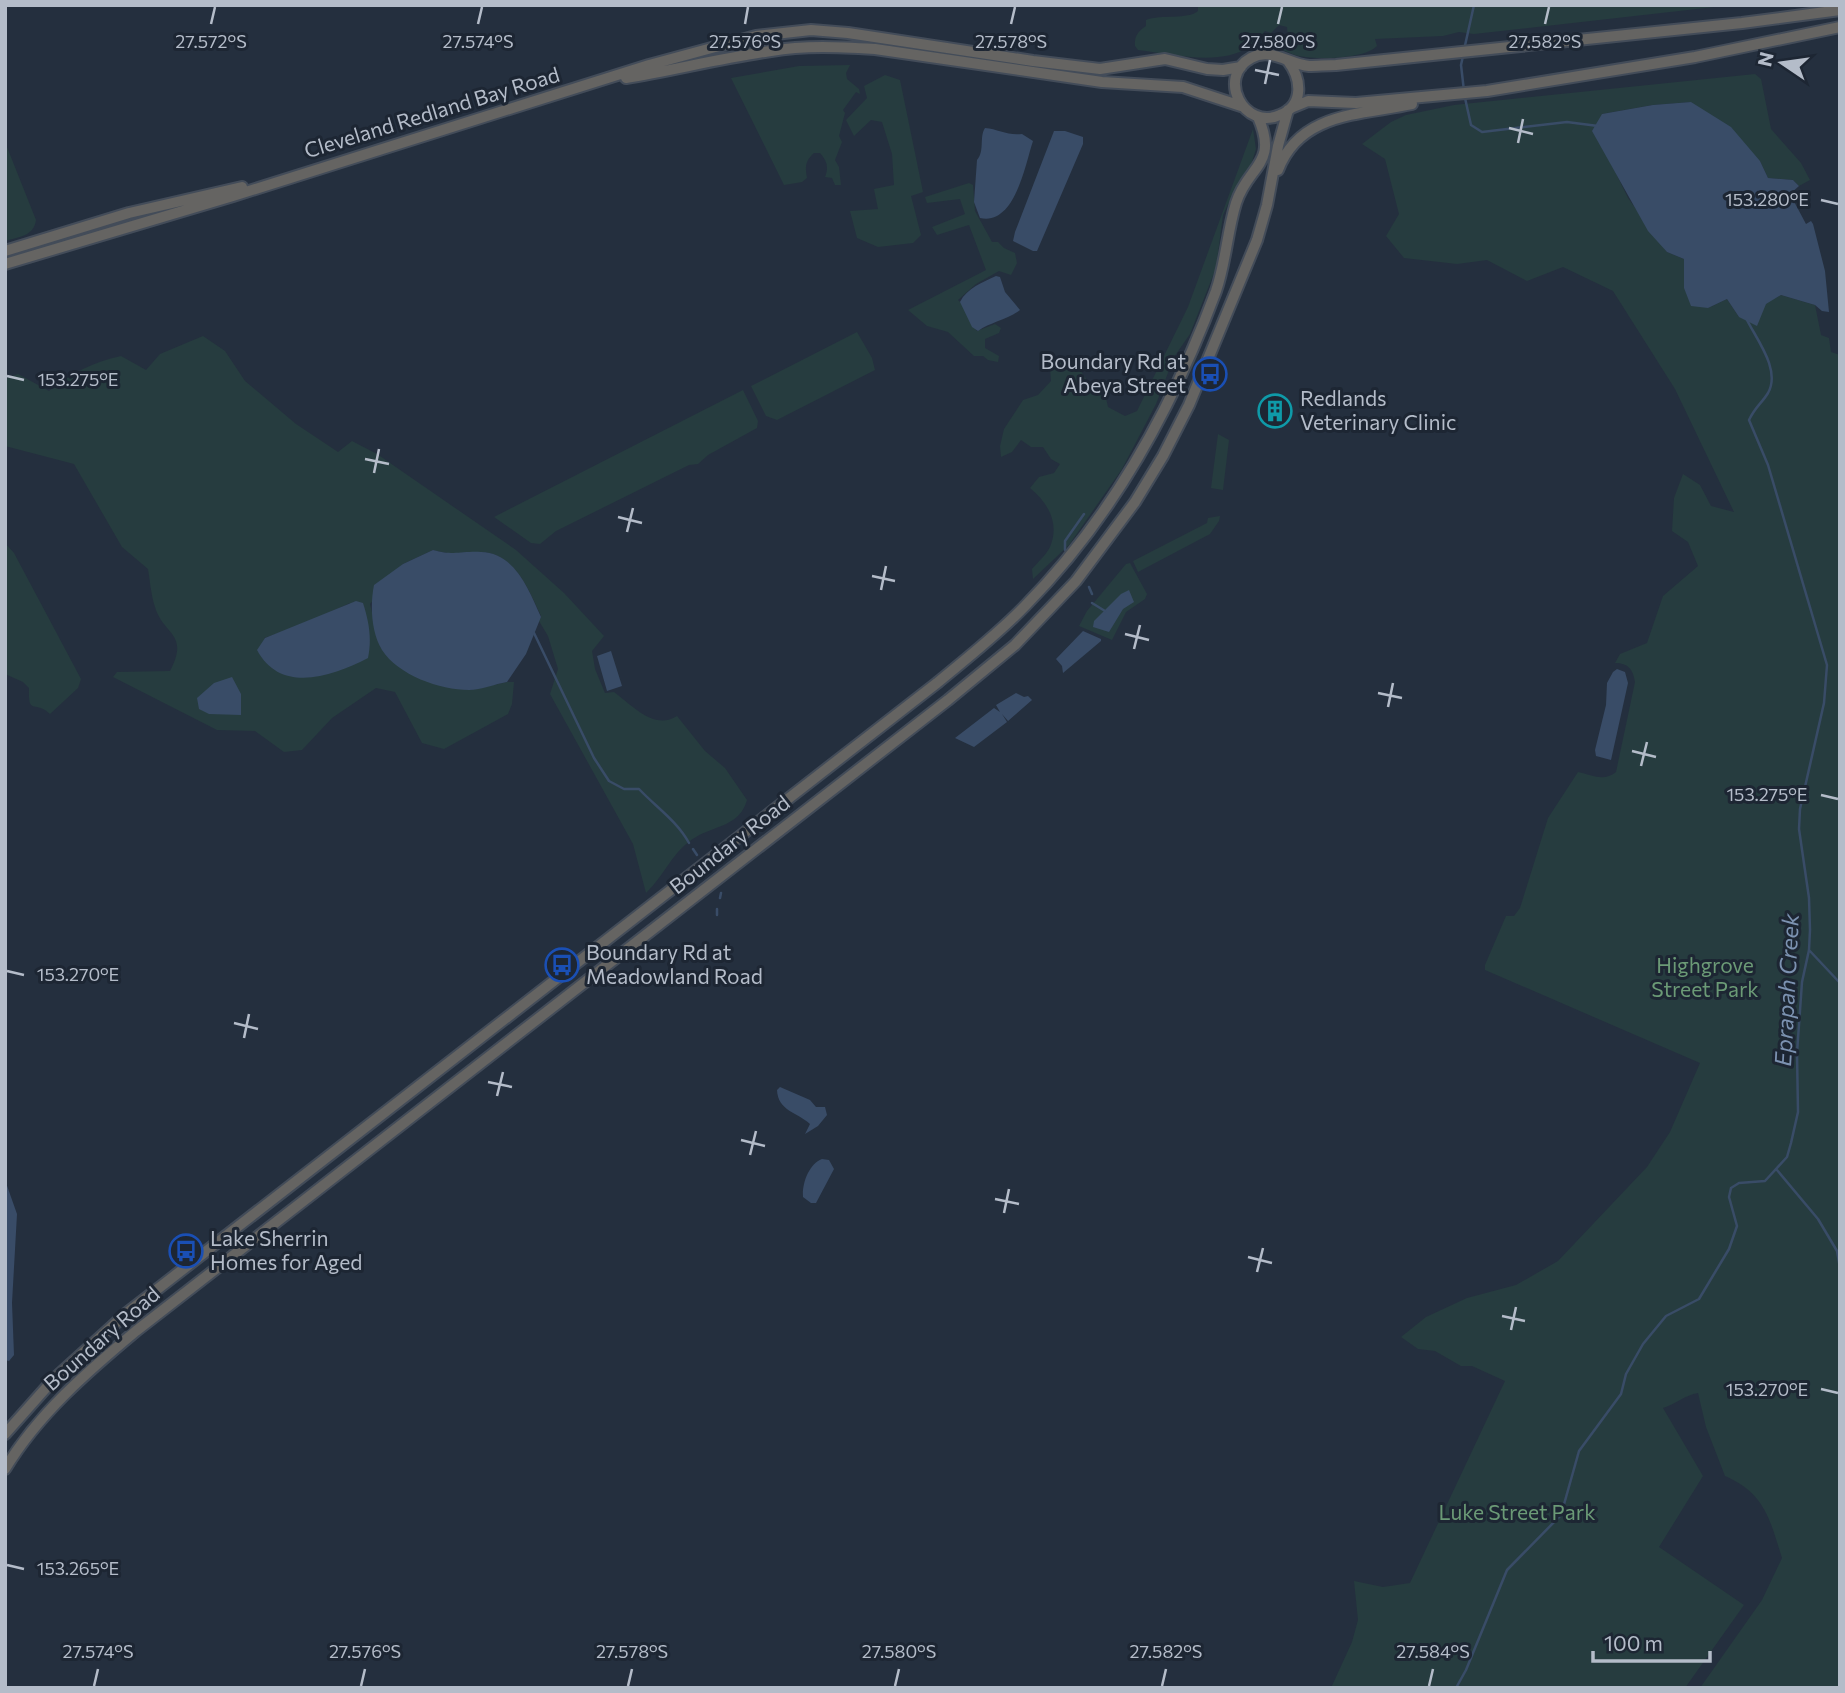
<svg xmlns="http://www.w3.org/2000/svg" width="1845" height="1693" viewBox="0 0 1845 1693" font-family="Commissioner,sans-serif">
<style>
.green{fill:#263c3f;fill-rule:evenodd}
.water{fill:#394c67}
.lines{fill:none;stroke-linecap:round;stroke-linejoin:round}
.stream{stroke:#394c67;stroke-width:2.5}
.trunk-casing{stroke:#434c59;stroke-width:14}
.trunk{stroke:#656462;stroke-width:10}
.ticks{fill:none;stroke:#b4bcc9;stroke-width:2.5}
.labels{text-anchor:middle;stroke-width:6;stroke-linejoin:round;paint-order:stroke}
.street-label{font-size:21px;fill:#b4bcc9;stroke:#1d2633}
.poi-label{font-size:21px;fill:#b4bcc9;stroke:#1d2633;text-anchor:start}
.park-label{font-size:21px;fill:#6b9a76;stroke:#1d2633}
.water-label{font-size:23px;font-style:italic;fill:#7c92b1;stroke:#1d2633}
.ticks-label{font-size:18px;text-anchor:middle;fill:#b4bcc9;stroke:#1d2633;stroke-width:6;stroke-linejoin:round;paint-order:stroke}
</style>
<rect width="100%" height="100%" fill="#242f3e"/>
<path class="green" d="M1198,5h534l-258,29 -15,-2 -16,4 -68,3 2,7c-12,13 -60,14 -78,10 -5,-1 -11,-4 -16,-6l5,-10 -1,-13 -8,-2 -8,8 -6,-2c-5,5 -8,12 -14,15 -31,21 -78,8 -113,4l-3,-4c-1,-9 3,-15 11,-20v-6c15,-6 42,0 52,-9z
M850,65l-4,8 1,6 12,10 1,5 -4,-2 -13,18 2,3 -6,23 3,6 -7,18 4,7 2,18h-6l-3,-7 -7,-1c4,-10 2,-16 -5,-24h-6c-9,8 -9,14 -7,25l-5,4 -18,3 -53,-107 68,-12z
M1755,74l6,5 10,50 30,34 9,17 -11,6 -6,-6 -25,-2 -8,-17 -69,-59 -38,3 -51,9 5,41 21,43 39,54 17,7v29l24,20 19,-9 12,18 42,-22 34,10 6,30 8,3 2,14 9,3v1333h-140l62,-88 20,-42c-12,-38 -17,-65 -57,-82l-19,-49 -8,-34c-13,2 -22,11 -35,15l40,68 -44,71 85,58 -59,83h-354l21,-46 6,-22 -4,-39 29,6 27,-4 95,-202 -33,-15h-11l-26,-15 -17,-2 -17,-12 25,-20 41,-19 49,-13 42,-24 89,-94 23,-35 30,-69 -215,-93v-5l21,-49h8l6,-8 28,-90 30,-46c14,3 26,10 38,0l19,-90c-2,-13 -7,-19 -20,-19l5,-9 27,-11 16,-47 35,-30 -10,-24 -16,-11 2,-33 9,-24 17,11 11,21 23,6 -59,-123 -62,-98 -50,-24 -36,14 -40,-21 -30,4 -53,-6 -18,-22 13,-22 -14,-55 -23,-15 29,-22 15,-7 48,-10z
M885,75l15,5 23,112 -12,4 10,39 -8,8 -35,4 -21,-9 -7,-27 28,-2 -4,-20 20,-4 -2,-31 -10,-32 -11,-2 -17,16 -8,-16 21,-22 -3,-12z
M1253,129l3,20 -5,16 -16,25 -12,25 -7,53 -26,66 -16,23 -18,47 -34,65 -53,76 -36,34 -1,-10c5,-6 14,-14 18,-22 10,-24 -2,-44 -20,-59l9,-11 15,-4 6,-9 -9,-5 -8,-12h-12l-10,-7 -9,12 -11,5 -1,-11 4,-17 19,-29 15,-5 13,-14 -1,-12 9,-10 17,5 17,25 12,5 3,13 17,9 12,-5 51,-104z
M5,142l31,78c-2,16 -17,17 -31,21z
M969,183l4,2 2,26 17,31h6l6,6 11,5 2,10 -6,12 -12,-4 -23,13 -18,16c10,8 10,23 19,31l18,-7 6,4 -2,5 -14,6v9l14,8 -1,6 -10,-2 -5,-4h-9l-26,-24 -21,-6 -19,-16 78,-40 -17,-45 -32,10 -5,-8 33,-13 -5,-15 -33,4 -2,-6z
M857,332l15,26 3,12 -98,50 -11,-4 -15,-30z
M203,336l22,15 20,30 51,43 42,28 14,-11 25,13 139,96 48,43 40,43 -12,15 3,18 10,24 9,-1c18,13 40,39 63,24l28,35 20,17 22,32c-7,26 -33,26 -51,37 -23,13 -31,38 -50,56l-13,-49 -83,-150 8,-25 -10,-33 -9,-15 2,-5c-12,-25 -26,-63 -60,-64 -20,0 -27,4 -48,-2l-30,14 -33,40 11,44 89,42 37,-8h7l-2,22 -4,10 -64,35 -22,-6 -27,-51 -19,-4 -44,30 -30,32 -18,2 -29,-21 -38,-1 -104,-53 4,-5 53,-1c20,-38 -7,-36 -15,-64 -4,-12 -5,-26 -7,-38l-26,-22 -48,-83 -69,-18v-67l13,-5 31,17c23,-18 44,-29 72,-35l25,14 14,-16zM350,603l-22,71 -64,-36 36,-12z
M743,390l15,31 -1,7 -49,27 -10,9 -9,1 -133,66 -16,13 -9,-1 -37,-26z
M1218,434l11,6 -6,50 -12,-2z
M1220,516l-1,5 -9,13 -72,38 -5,-11 74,-38 1,-5z
M5,543l9,10 67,126 -3,9 -28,26c-15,-15 -22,3 -21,-26l-6,-6 -18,-8z
M1130,563l17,31 -2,5 -19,13 -14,28 -33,-14 8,-15 39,-47z"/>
<path class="water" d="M1691,102l40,25 29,34 8,17 25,2 6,6 -9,8 16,30 5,-3 2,3 12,47 4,41 -7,-1 -7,-6 -34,-10 -15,9 -9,22 -18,-9 -12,-18 -19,9 -17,-2 -7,-18v-29l-17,-7 -19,-21 -56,-100 10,-17 51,-9z
M985,128c13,1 23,8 37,6l11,7c-8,24 -18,85 -53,77l-6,-16 3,-42c8,-9 2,-23 8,-32z
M1054,131h11l18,6v7l-46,107h-4l-20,-10 2,-9z
M996,276l4,1 5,15 15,18c-13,10 -30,12 -42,21l-6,-4 -12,-25c7,-14 23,-20 36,-26z
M433,550c22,6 28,1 48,2 35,1 48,39 60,65l-15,37 -19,28c-12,2 -26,8 -38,8 -29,0 -71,-15 -87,-40 -11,-18 -12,-45 -8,-65l29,-21z
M1129,590l5,12 -11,7 -14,23 -16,-5 1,-6 27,-27z
M356,601l7,2c6,19 9,35 5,55 -35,18 -87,37 -111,-8l8,-12z
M1083,631l18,8v2l-38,32 -1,-7 -6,-7z
M611,651l11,35 -15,5 -10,-35z
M1617,669l8,3 3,11 -17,77 -15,-4 -1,-6 11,-45 1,-22 6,-11z
M232,677l9,17v21l-32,-1 -10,-5 -2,-11 17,-15z
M1016,693l8,4 4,-1 4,4 -24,21 -6,-7 5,8 -33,25 -19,-9 39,-30 6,4 -4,-7z
M780,1087l30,13 6,7h9l2,8 -9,11 -13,8 5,-10c-13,-12 -32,-13 -33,-34z
M822,1159l7,1 5,9 -18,34h-5l-8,-6c-1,-14 6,-33 19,-38z
M5,1180l12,34 -5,89 2,52 -5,6 -4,-1z"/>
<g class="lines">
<path class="stream" d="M1464,50l10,-45
M1463,56l-2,9 3,26
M1465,98l6,27 11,7 85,-10 31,4
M1065,550v-9l19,-27
M1089,587l3,7
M1092,603l13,8
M534,633l60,125 15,23 15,8h15c17,18 38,32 50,54
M693,849l4,6
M720,898l1,-5
M717,915v-6
M1809,950l31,33
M1777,1170l41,49 19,32 3,17
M1456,1688l10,-18 41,-100 54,-55 18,-64 42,-57 5,-20 17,-30 23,-28 33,-17 30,-50 8,-23 -8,-29 2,-9 8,-5 26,-2 22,-24 4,-14 7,-31 -1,-59 5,-71 7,-32 1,-20 -1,-32 -10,-69 1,-20 24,-106 3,-38 -59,-200 -19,-45c6,-13 13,-17 19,-27 13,-23 -11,-53 -21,-73"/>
<defs>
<path id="trunk" d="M1288,61c13,17 17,44 -8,54 -36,16 -64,-38 -29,-57 20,-11 37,6 58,8 8,0 18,-1 27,-1l406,-42 98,-13
M626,78c48,-8 96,-20 145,-27 34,-6 69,-4 104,-2l227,33 81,5 58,19
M1291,108l17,-7 48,2 131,-12 208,-34 145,-30
M1278,170c22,-58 83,-55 134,-66
M5,251l124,-38 113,-26
M5,264l228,-68 416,-131 107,-29 55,-6 37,3 185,28 67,8 65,-10 42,10 16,1 18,-3
M5,1434l48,-54 75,-68 809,-629c30,-25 61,-49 88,-77 88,-89 148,-199 191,-315 10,-29 11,-59 20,-88 12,-38 43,-38 22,-86
M5,1469c33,-55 83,-98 131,-138l812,-631 67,-55 61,-64 59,-79 28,-46 26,-51 68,-165 10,-35 11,-59 10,-36"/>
</defs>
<use href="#trunk" class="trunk-casing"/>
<use href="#trunk" class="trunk"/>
</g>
<path class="ticks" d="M211,24l4,-17M478,24l4,-17M745,24l3,-17M1011,24l4,-17M1278,24l4,-17M1545,24l4,-17M1255,70l24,5M1265,84l5,-24M1509,128l24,6M1518,143l5,-24M1821,200l17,4M7,376l17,4M365,459l24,5M374,473l5,-24M618,517l24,6M627,532l6,-24M872,576l23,5M881,590l5,-24M1125,634l24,6M1134,649l6,-24M1378,693l24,5M1388,707l5,-24M1632,751l24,6M1641,766l6,-24M1821,795l17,4M7,971l17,4M234,1023l24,6M244,1038l5,-24M488,1082l24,5M497,1096l6,-24M741,1140l24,6M750,1155l6,-24M995,1199l24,5M1004,1213l5,-24M1248,1257l24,6M1257,1272l6,-24M1502,1316l23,5M1511,1330l5,-23M1821,1389l17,4M7,1565l17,4M94,1686l4,-17M361,1686l4,-17M628,1686l4,-17M895,1686l4,-17M1162,1686l4,-17M1429,1686l4,-17"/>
<defs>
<symbol id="bus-ring" viewBox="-11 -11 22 22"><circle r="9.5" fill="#1d2633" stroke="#1a4fb4" stroke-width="1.5"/><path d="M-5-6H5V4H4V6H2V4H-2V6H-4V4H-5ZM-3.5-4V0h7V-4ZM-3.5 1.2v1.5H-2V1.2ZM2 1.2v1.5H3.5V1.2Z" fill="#1a4fb4"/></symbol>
<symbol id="building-ring" viewBox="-11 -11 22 22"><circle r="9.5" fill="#1d2633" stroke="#0f9aa8" stroke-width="1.5"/><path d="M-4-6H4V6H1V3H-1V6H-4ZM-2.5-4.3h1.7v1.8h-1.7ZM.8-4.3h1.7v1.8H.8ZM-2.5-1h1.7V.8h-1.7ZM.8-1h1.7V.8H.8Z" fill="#0f9aa8"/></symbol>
</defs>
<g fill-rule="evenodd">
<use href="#bus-ring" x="1191" y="355" width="38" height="38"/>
<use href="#building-ring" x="1256" y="392" width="38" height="38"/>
<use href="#bus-ring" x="543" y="946" width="38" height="38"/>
<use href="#bus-ring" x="167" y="1232" width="38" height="38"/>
</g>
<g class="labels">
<g class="street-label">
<text transform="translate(432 113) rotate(-17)" y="7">Cleveland Redland Bay Road</text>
<text transform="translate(730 845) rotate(-38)" y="7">Boundary Road</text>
<text transform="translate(102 1339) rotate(-41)" y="7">Boundary Road</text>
</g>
<g class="poi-label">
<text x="1186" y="369" text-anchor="end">Boundary Rd at<tspan x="1186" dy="24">Abeya Street</tspan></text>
<text x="1300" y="406">Redlands<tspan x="1300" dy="24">Veterinary Clinic</tspan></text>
<text x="586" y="960">Boundary Rd at<tspan x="586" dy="24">Meadowland Road</tspan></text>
<text x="210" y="1246">Lake Sherrin<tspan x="210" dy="24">Homes for Aged</tspan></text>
</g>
<g class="park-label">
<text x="1705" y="973">Highgrove<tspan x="1705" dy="24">Street Park</tspan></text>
<text x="1517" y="1520">Luke Street Park</text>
</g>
<g class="water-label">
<text transform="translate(1787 990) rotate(-87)" y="8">Eprapah Creek</text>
</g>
</g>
<g class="ticks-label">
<text x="211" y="48">27.572°S</text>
<text x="478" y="48">27.574°S</text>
<text x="745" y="48">27.576°S</text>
<text x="1011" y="48">27.578°S</text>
<text x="1278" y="48">27.580°S</text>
<text x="1545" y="48">27.582°S</text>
<text x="1767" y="206">153.280°E</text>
<text x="78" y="386">153.275°E</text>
<text x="1767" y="801">153.275°E</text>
<text x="78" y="981">153.270°E</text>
<text x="1767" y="1396">153.270°E</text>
<text x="78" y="1575">153.265°E</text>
<text x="98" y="1658">27.574°S</text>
<text x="365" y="1658">27.576°S</text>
<text x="632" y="1658">27.578°S</text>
<text x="899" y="1658">27.580°S</text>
<text x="1166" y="1658">27.582°S</text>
<text x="1433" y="1658">27.584°S</text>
</g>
<rect width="1845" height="1693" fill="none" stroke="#b4bcc9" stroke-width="14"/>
<g transform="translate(1782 63) rotate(283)" stroke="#1d2633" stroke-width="5" paint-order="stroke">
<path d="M0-5L12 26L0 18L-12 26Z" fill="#b4bcc9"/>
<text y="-10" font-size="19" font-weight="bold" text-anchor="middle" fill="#b4bcc9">N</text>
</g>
<path d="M1593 1651v10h117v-10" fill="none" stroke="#b4bcc9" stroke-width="3.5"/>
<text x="1604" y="1651" font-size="21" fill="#b4bcc9" stroke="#1d2633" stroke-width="5" paint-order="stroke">100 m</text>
</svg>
